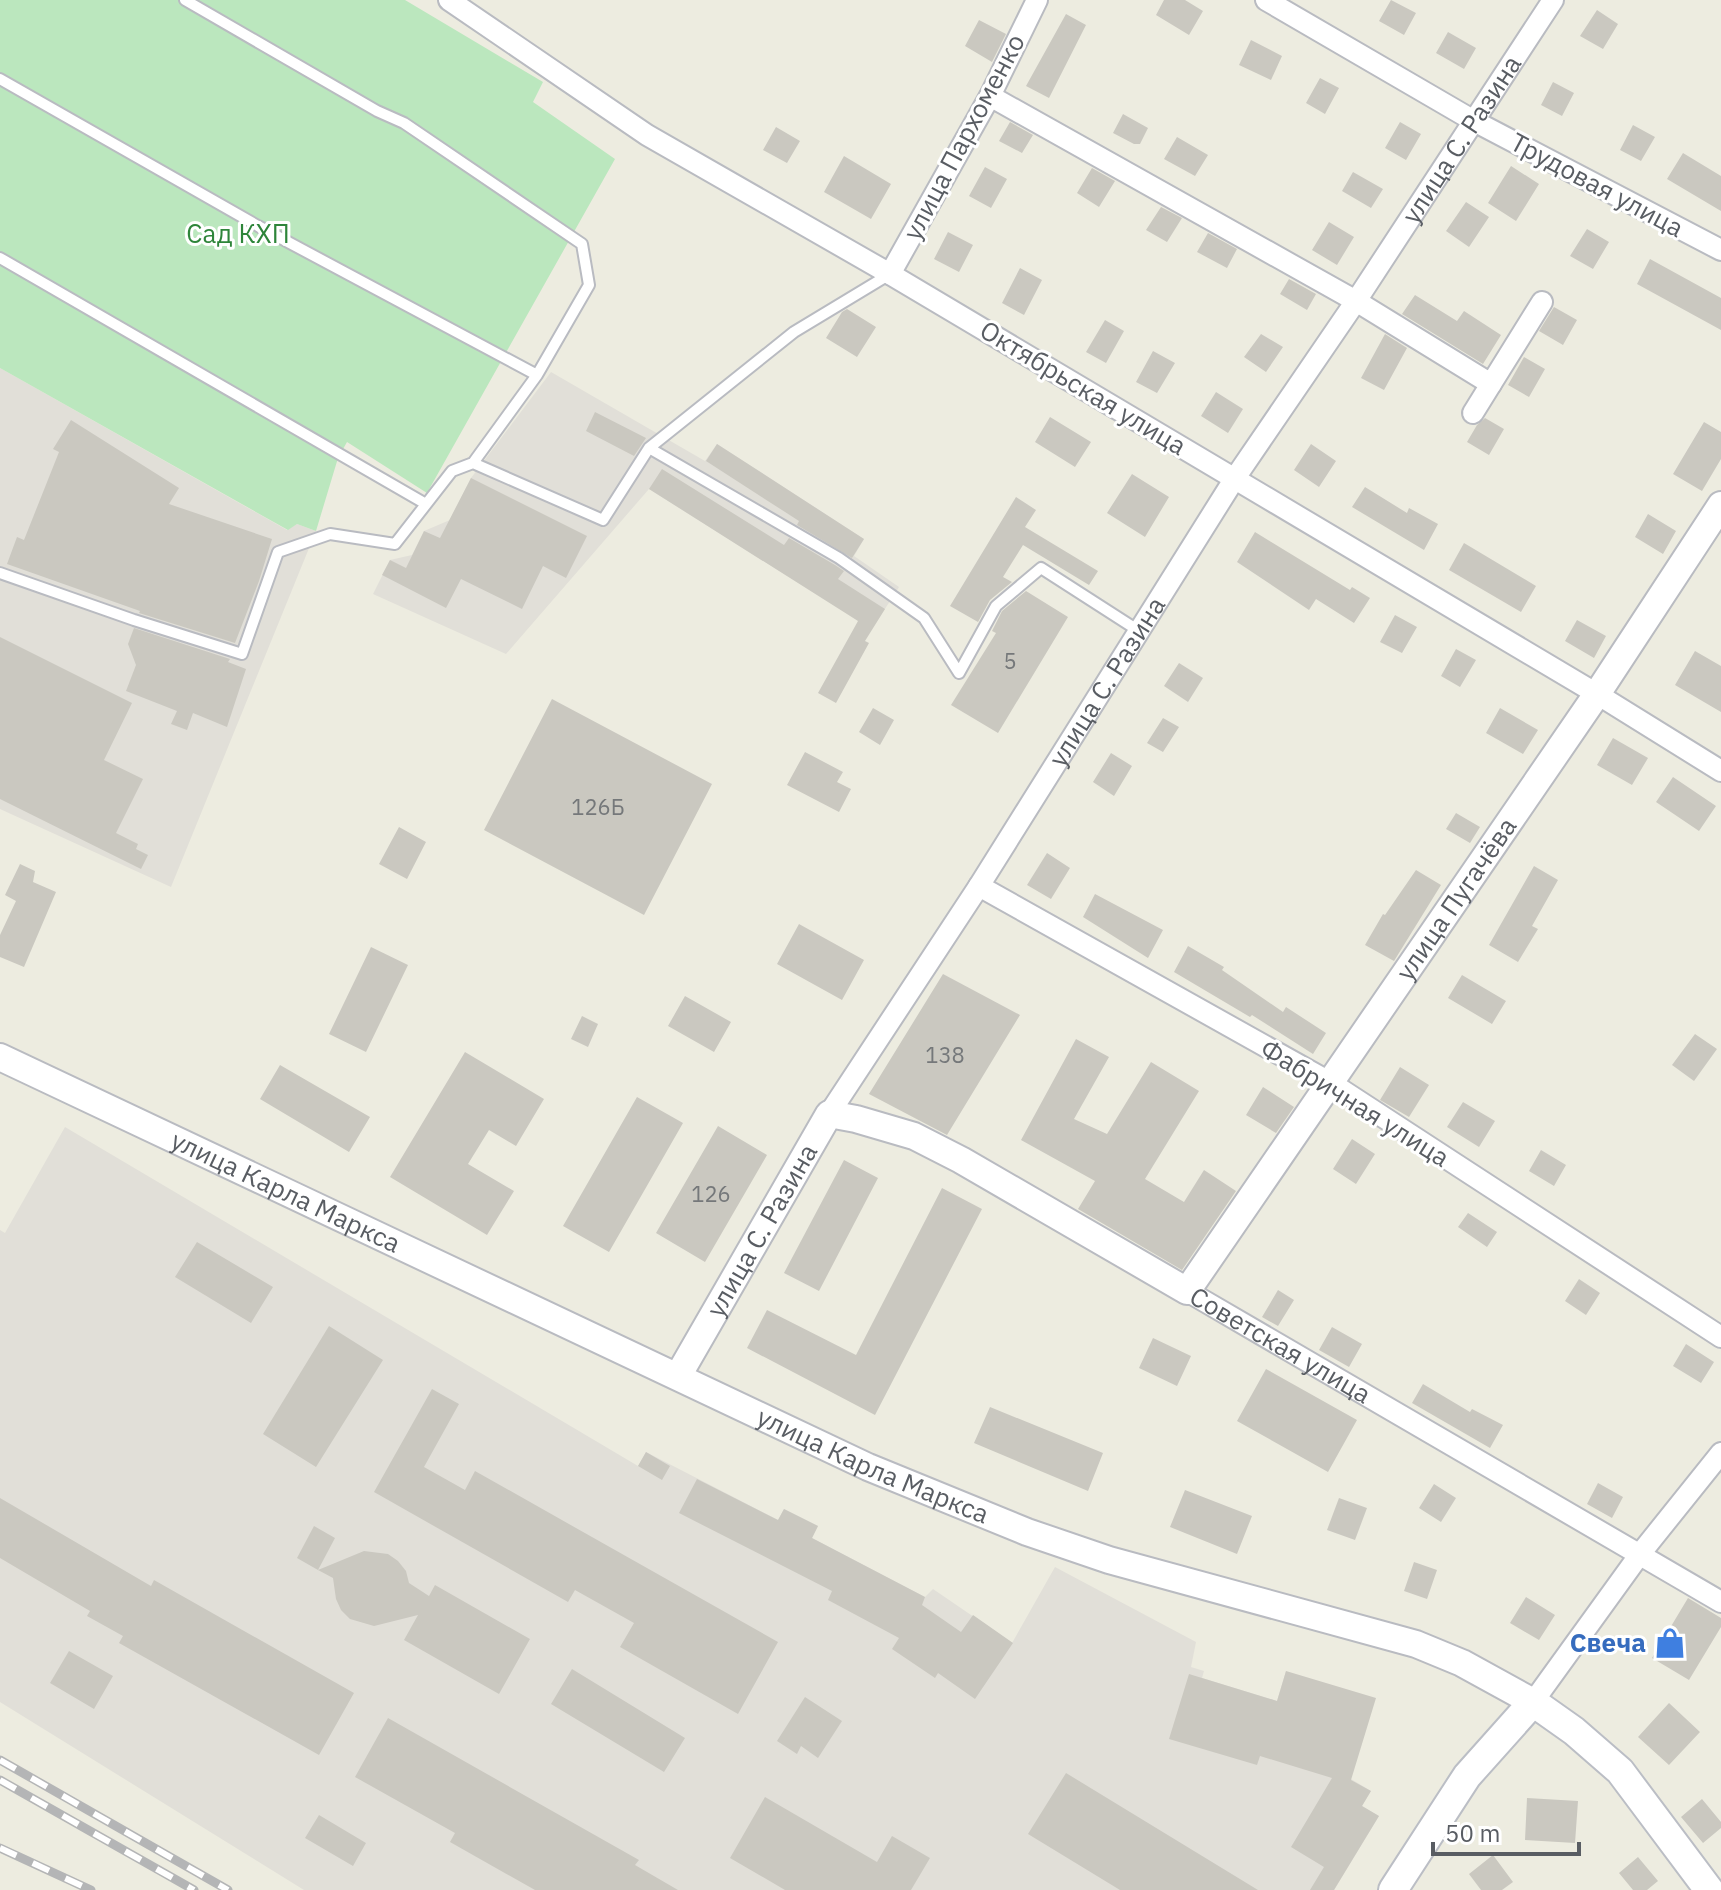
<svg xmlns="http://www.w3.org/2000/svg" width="1721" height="1890" viewBox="0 0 1721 1890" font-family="'IBM Plex Sans',sans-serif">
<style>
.industrial{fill:#e1dfd8}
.green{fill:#bbe7be}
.building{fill:#cac8c0}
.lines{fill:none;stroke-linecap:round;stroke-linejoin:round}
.service-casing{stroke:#b9bbc1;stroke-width:14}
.minor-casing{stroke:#b9bbc1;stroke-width:24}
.tertiary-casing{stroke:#b9bbc1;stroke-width:30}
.secondary-casing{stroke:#bbbec5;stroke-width:32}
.service{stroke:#fff;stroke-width:10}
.minor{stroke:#fff;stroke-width:20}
.tertiary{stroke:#fff;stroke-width:26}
.secondary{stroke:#fff;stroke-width:28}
.rail-casing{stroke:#b4b5b6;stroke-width:9}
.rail{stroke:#fff;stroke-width:6;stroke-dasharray:18;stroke-linecap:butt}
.labels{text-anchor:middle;stroke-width:6;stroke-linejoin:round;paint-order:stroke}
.number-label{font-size:22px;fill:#75787a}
.street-label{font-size:26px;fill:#595d63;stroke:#fff}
.park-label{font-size:26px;fill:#2e853a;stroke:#fff}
.shop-label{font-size:26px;font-weight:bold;fill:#366cbe;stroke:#fff;text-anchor:end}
</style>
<rect width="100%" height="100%" fill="#edece0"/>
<path class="industrial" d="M0,368l287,162 10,-6 19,7 -145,356 -171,-78z
M551,372l154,89 12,-17 147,95 -10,17 45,31 -27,42 -223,-140 -143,165 -133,-60 17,-34 22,-5 12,-24 26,-11 21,-42z
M65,1127l573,339 8,-14 132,68 6,-11 34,17 -6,12 113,59 8,-8 79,54 43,-76 141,75 -5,25 13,4 -2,7 75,23 9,-30 65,108 20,12 -9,15 17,10 -45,74h-1030l-304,-188v-472l5,3z"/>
<path class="green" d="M0,0h405l138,82 -10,20 82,57 -188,334 -80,-51 -9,16 -22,73 -19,-7 -9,6 -288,-162z"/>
<path class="building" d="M1164,0h21l18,11 -14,24 -33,-20z
M1391,0l25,13 -12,22 -25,-14z
M1597,10l21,14 -15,25 -23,-13z
M1066,14l20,11 -37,73 -23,-12z
M979,20l27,14 -14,28 -27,-16z
M1448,32l28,16 -12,21 -28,-16z
M1251,40l31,16 -11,24 -32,-15z
M1320,78l19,10 -14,26 -19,-11z
M1553,82l21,11 -12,23 -21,-11z
M1123,114l25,14 -8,16h-6l-21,-11z
M1010,122l23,13 -11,18 -23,-12z
M1400,122l21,12 -15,26 -21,-12z
M1633,125l22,12 -14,24 -21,-11z
M776,127l24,14 -13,22 -24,-13z
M1177,137l31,18 -13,21 -31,-17z
M1683,153l38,23v35l-54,-32z
M844,156l47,28 -20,35 -47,-27z
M1511,166l28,18 -23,37 -28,-18z
M985,167l22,12 -16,29 -22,-12z
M1092,168l23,13 -16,26 -22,-14z
M1353,172l30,17 -12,19 -29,-17z
M1466,202l23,15 -20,30 -23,-16z
M1161,207l21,11 -15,24 -21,-12z
M1329,222l25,15 -17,28 -25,-15z
M1587,229l22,13 -16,27 -23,-13z
M948,232l25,13 -14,27 -25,-13z
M1208,233l29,16 -10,19 -30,-16z
M1650,259l71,39v32l-84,-46z
M1020,268l22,12 -18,35 -22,-12z
M1289,279l27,15 -9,16 -27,-16z
M1415,295l42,26 7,-10 37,24 -18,29 -81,-50z
M1554,307l23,13 -14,25 -24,-14z
M847,309l29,18 -19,30 -31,-19 16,-26z
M1105,320l19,11 -18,32 -20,-11z
M1261,334l22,13 -17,25 -22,-15z
M1385,334l22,14 -23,42 -23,-12z
M1153,351l22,12 -18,30 -21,-11z
M1524,357l21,12 -16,28 -21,-12z
M1216,392l27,17 -15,24 -27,-17z
M595,412l51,26 -12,18 -48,-25z
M1050,417l41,25 -16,25 -40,-25z
M1485,418l19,11 -15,26 -22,-13 10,-17z
M71,420l108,68 -10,16 103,35 -13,42 -24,62 -96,-30 1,-2 -133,-47 10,-27 7,3 35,-88 -6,-3z
M1704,422l17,10v27l-19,32 -29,-17z
M717,444l147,95 -12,19 -55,-33 2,-4 -93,-60z
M1311,444l25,17 -17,26 -25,-17z
M662,469l122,76 5,-7 46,27 9,6 -6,8 47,30 -20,32 4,2 -33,60 -18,-10 40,-72 -209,-132z
M1132,474l37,23 -24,40 -38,-24z
M471,478l116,58 -21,42 -23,-12 -21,43 -61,-30 -15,29 -64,-33 8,-15 16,8 18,-37 16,7z
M1365,487l42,26 2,-5 29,16 -14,26 -72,-43z
M1016,497l20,13 -11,17 73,44 -9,14 -66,-40 -20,32 9,5 -22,18 -12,22 -28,-16z
M1648,514l28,17 -13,23 -28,-17z
M1255,532l95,58 2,-3 18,11 -16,25 -38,-24 -7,11 -72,-48z
M1464,543l72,43 -15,26 -72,-42z
M1026,591l42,26 -70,116 -47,-28 45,-72 -4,-2 10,-20z
M1395,615l22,12 -15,26 -22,-11z
M1577,620l29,16 -12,22 -29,-17z
M134,628l96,31 -2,3 18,7 -19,58 -34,-14 -6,17 -16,-6 6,-13 -51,-20 10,-26 -8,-21z
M0,637l132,66 -28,57 39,19 -27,54 22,11 -2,5 12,6 -7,14 -141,-70z
M1456,649l20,11 -16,27 -19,-11z
M1695,651l26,15v46l-46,-27z
M1179,663l24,15 -15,24 -24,-16z
M552,699l160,85 -68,131 -160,-85z
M873,708l21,12 -14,25 -21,-13z
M1500,708l38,22 -15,24 -37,-21z
M1163,718l16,9 -16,25 -16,-9z
M1613,738l35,20 -16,27 -35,-20z
M805,752l38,20 -6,10 14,7 -12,23 -52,-27z
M1111,753l21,13 -18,30 -21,-14z
M1673,777l43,29 -17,25 -43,-29z
M1456,813l24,14 -10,16 -24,-14z
M399,827l27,15 -19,37 -28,-15z
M1047,853l23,15 -19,31 -24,-14z
M20,864l15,7 -2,11 23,10 -32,75 -24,-10v-22l16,-34 -11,-6z
M1534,866l24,14 -26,46 6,3 -20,33 -29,-17z
M1416,870l25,15 -47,76 -29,-16 18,-31 2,1z
M1095,894l68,36 -15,28 -65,-41z
M799,924l65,36 -22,40 -65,-36z
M1188,946l36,21 -2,3 61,42 3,-5 40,26 -13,21 -61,-39 -2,2 -76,-45z
M371,947l37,18 -42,87 -37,-18z
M943,974l77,41 -73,120 -78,-41z
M1462,975l44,26 -14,23 -44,-26z
M685,996l46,26 -17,30 -46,-26z
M582,1016l16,8 -10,23 -17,-8z
M1695,1034l22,15 -23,32 -22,-16z
M1076,1039l33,18 -35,62 33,15 44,-72 48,29 -54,88 39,23 20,-32 32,21 -54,79 -104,-61 17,-28 -74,-41z
M465,1052l79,47 -28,47 -27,-16 -21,34 46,27 -27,44 -97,-58z
M280,1065l90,52 -21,35 -89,-53z
M1400,1067l29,18 -20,32 -29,-17z
M1263,1087l31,20 -18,26 -30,-18z
M637,1097l46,26 -74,129 -46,-26z
M1463,1102l32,19 -16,26 -32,-20z
M718,1126l49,29 -62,107 -49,-29z
M1352,1139l23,15 -19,30 -23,-15z
M1541,1150l25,15 -12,21 -25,-15z
M844,1160l34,18 -59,113 -35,-18z
M942,1188l40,21 -107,206 -128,-67 20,-38 89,45z
M1468,1213l29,19 -10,15 -29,-20z
M197,1242l76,45 -22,36 -76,-46z
M1579,1279l21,14 -14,22 -21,-14z
M1278,1290l16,10 -16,26 -16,-9z
M329,1326l54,34 -67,107 -53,-33z
M1332,1327l30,17 -13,23 -30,-17z
M1153,1338l38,18 -14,30 -38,-18z
M1686,1344l28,18 -13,21 -28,-17z
M1266,1369l91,51 -29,52 -91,-51z
M1423,1384l47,28 2,-3 31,16 -13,23 -78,-45z
M432,1389l27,15 -35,63 41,23 10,-19 303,171 -40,72 -118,-67 14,-24 -59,-33 -7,12 -194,-110z
M990,1407l113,46 -15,38 -114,-48z
M646,1452l24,14 -8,14 -24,-14z
M697,1479l81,41 6,-11 34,17 -6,12 113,59 -3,8 39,27 12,-17 40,28 -38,56 -37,-26 -3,5 -43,-29 7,-11 -71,-38 4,-9 -153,-78z
M1598,1483l25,14 -11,21 -25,-14z
M1434,1484l22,14 -15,24 -22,-14z
M1185,1490l67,26 -15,38 -67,-27z
M0,1498l151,88 3,-6 200,113 -35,62 -200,-112 4,-7 -36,-20 3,-5 -90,-53z
M1339,1498l28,10 -12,32 -28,-10z
M314,1526l21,12 -17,32 -21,-12z
M364,1551l24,3 10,7 8,10 3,12 20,13 6,-11 95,54 -31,55 -95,-54 14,-25 -44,11 -24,-7 -9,-9 -5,-11 -3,-21 -15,-8z
M1414,1562l23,8 -10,29 -23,-8z
M1526,1597l29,18 -16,25 -29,-17z
M1688,1598l33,20v9l-32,53 -37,-22z
M69,1651l44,25 -19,33 -44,-26z
M572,1669l113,69 -21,34 -113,-68z
M1286,1671l90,27 -25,82 20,11 -9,15 17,10 -45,74h-24l14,-23 -33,-20 41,-69 -72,-22 -3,9 -88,-26 20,-65 88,27z
M805,1697l37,24 -24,37 -17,-12 -4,8 -20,-13z
M1669,1703l31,29 -31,33 -31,-28z
M388,1718l251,142 -4,5 43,25h-143l-85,-48 5,-9 -100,-56z
M1066,1773l192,117h-138l-92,-56z
M765,1797l112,65 15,-26 38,22 -19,32h-126l-55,-32z
M1527,1798l51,3 -3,42 -50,-3z
M1702,1799l19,23v6l-18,15 -22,-26z
M319,1815l47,28 -13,23 -48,-28z
M1493,1855l20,27 -11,8h-21l-12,-16z
M1638,1857l20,24 -11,9h-14l-14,-17z"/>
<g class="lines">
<defs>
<path id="service" d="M185,0l192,111 27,12 178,121 7,41 -52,90
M0,79l258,147 279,149 -64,88
M0,258l426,246
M649,448l190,110 85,60 35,55 37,-67 45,-38 98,63
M0,573l134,47 108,34 36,-102 52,-18 65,10 57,-73 21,-8 130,57 46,-72 145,-116 96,-58"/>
<g id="minor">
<path d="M449,0l198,135 243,139 707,420 124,77"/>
<path d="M1266,0l208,121 247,129"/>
<path d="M990,96l366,205 135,83 51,-82"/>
<path d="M890,274l100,-178 47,-96"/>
<path d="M1473,413l18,-29"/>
<path d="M979,886l352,197 390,254"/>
<path id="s1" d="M829,1114l150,-228 256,-408 121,-177 197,-301"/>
<path id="s2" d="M1187,1291l534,311"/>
<path d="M1533,1702l107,-148 81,-101"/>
</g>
<g id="tertiary">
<path id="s3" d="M0,1057l868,410 159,65 82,28 307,84 46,19 71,39"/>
<path id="s4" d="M678,1376l151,-262 27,5 58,17 47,24 226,131 410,-597 124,-189"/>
</g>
<path id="secondary" d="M1393,1890l74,-114 66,-74 41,29 46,40 89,119"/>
</defs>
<use href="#service" class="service-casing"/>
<use href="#minor" class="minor-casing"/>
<use href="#tertiary" class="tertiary-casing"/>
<use href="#secondary" class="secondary-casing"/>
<use href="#service" class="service"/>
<use href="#minor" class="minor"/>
<use href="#tertiary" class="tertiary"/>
<use href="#secondary" class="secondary"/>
<defs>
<path id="rail" d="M0,1760l228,130
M0,1780l194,110
M0,1848l91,42"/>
</defs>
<use href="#rail" class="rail-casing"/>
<use href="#rail" class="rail"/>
</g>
<defs>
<symbol id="shop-bare" viewBox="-9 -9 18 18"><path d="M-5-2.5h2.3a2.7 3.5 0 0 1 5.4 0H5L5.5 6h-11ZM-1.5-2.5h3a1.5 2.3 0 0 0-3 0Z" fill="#3f7fe0" stroke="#fff" stroke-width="2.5" paint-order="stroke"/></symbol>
</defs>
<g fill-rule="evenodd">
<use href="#shop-bare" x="1648" y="1621" width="44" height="44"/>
</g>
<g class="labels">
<g class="number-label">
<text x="1010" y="669">5</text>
<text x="598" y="815">126Б</text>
<text x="945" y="1063">138</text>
<text x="711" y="1202">126</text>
</g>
<g class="street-label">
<text transform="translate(964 137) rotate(-62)" y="9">улица Пархоменко</text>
<text dy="9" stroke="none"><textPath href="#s1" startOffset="1162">улица С. Разина</textPath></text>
<text transform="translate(1597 185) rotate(28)" y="9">Трудовая улица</text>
<text transform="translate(1083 388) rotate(31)" y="9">Октябрьская улица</text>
<text dy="9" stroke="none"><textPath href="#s1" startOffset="514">улица С. Разина</textPath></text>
<text dy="9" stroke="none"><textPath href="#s4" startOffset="1180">улица Пугачёва</textPath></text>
<text transform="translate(1355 1103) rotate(32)" y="9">Фабричная улица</text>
<text dy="9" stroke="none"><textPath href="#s3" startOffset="316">улица Карла Маркса</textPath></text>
<text dy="9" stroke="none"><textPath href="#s4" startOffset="168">улица С. Разина</textPath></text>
<text dy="9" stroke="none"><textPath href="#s2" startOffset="108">Советская улица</textPath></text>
<text dy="9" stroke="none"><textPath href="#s3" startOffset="964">улица Карла Маркса</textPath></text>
</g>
<g class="park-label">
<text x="238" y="243">Сад КХП</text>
</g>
<g class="shop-label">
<text x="1646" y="1652">Свеча</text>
</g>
</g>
<path d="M1433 1842v12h146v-12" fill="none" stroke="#595d63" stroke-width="4"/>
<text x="1445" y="1842" font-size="24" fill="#595d63" stroke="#ffffff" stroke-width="6" paint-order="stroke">50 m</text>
</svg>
